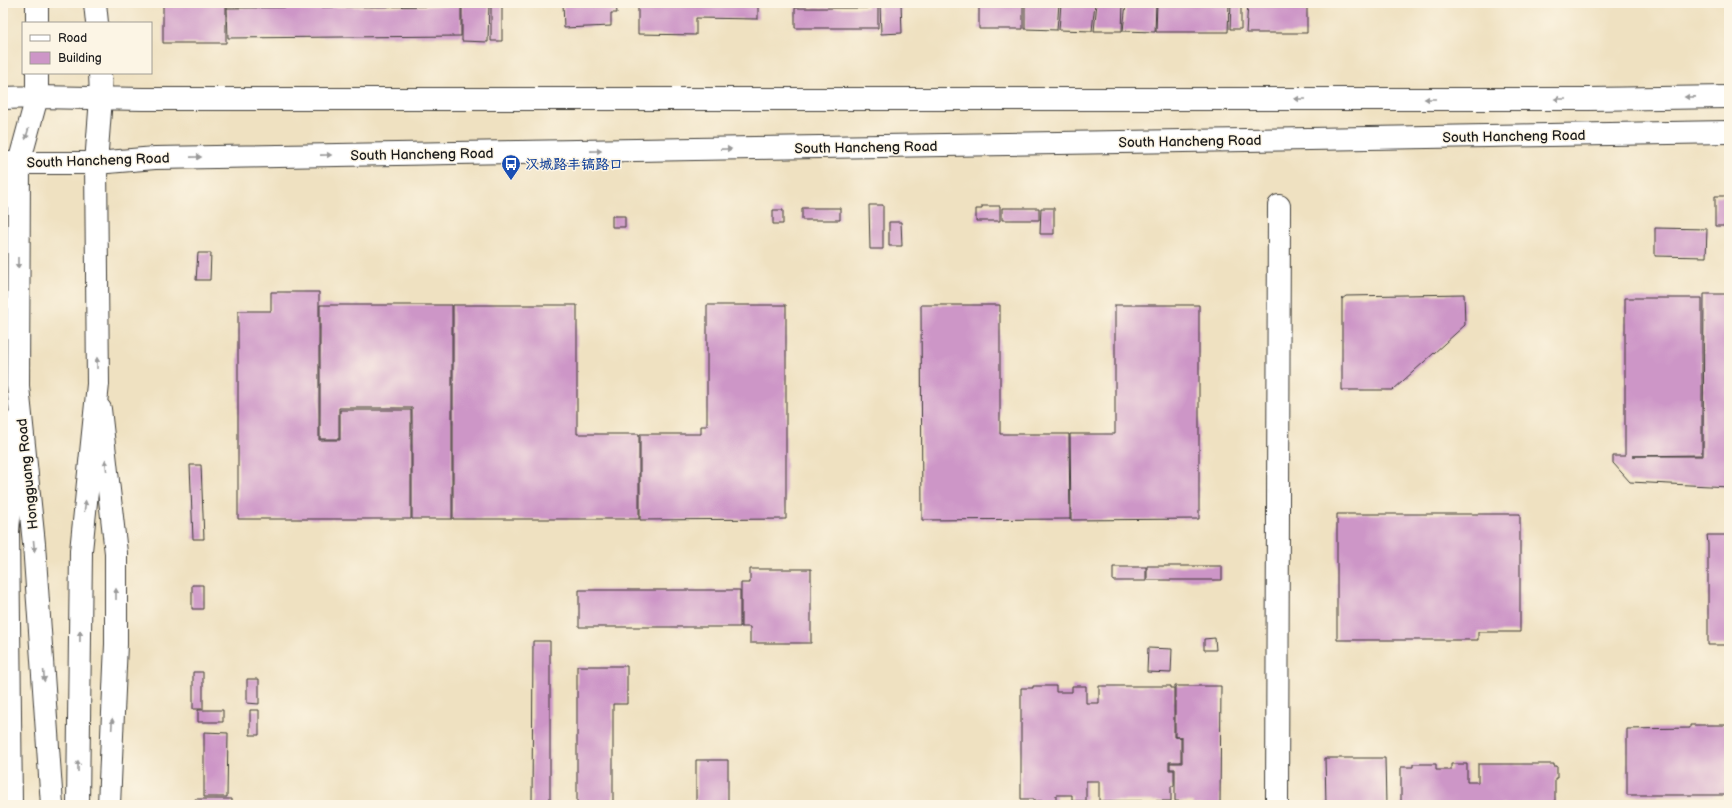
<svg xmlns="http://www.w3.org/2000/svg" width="1732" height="808" viewBox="0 0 1732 808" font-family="'Balsamiq Sans','LXGW WenKai TC',sans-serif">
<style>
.building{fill:#cd96c7}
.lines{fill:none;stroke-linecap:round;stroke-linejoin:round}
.minor-casing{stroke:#3c3a35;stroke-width:24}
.secondary-casing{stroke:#3c3a35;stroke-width:24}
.minor{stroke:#fff;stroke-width:22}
.secondary{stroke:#fff;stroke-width:22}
.oneway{fill:#999}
.labels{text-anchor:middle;stroke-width:3;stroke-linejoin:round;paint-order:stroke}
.street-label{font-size:14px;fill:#1c1c1c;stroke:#fcf5e5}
.transit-label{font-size:14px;font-weight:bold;fill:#164399;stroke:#fcf5e5;text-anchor:start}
</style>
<rect width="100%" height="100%" fill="#fcf5e5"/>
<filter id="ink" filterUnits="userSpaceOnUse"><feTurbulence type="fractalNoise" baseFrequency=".025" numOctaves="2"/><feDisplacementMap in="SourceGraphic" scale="8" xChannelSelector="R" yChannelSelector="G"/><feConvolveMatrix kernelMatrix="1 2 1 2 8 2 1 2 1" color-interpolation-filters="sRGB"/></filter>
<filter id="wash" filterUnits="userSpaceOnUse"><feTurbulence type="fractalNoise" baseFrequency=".012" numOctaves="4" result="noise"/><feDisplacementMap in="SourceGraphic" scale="16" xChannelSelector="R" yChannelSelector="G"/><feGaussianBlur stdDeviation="0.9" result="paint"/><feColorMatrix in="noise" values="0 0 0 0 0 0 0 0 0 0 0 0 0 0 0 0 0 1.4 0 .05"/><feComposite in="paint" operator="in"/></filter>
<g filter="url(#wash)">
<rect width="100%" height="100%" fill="#efe1c1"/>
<g id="blocks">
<path class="building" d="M163,3h63v40h-63z
M357,3h30v2h-30z
M431,3h28v2h-28z
M462,3h27l-1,39 -26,-1z
M491,3h11v38h-11z
M563,3h53l1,10h-6v13l-47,2z
M638,3h120v16l-62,-1v17l-58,-1z
M867,3h11v25h-83v-20h72z
M880,3h21l1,30 -21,1z
M979,3h44v26h-44z
M1025,3h34l-2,27 -32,-1z
M1061,3h34l-3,28 -33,-1z
M1097,3h26l-1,28h-28z
M1126,3h30l-1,29 -32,-1z
M1157,3h72l-1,29h-72z
M1231,3h10v26h-11z
M1248,3h59v30h-61z
M461,6v30l-233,2 -1,-30z
M1715,196h14v30h-14z
M869,205h14v44h-13z
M982,206h18v15h-24v-12h6z
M802,208h38v12h-38z
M1002,208h37v12h-37z
M1041,208h13v26h-14z
M773,210h10v14h-10z
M612,216h13v11h-13z
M889,222h12l1,24h-13z
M1655,228l52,1 -1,28 -51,-1z
M198,253h13l-1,27h-14z
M271,292h48v148h21v-30h71v109h-173v-208h33z
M1464,294l1,31 -72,65h-51v-91l4,-3z
M1704,294h25v193l-99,-5 -17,-19v-7h12v-158h77v157l-70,1h71z
M320,305h132v214h-40v-111h-73v31h-19z
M453,305h124v129h62v85h-186z
M707,305h79v214l-146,1v-86h61v-8h6z
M921,305h79v129h69l1,85 -148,1z
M1115,305h84v214l-128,1 -1,-86h45z
M190,465h11l3,74h-11z
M1337,514h183v118h-42v8h-141z
M1707,535h22v110h-21v-101z
M1147,566h75v14h-75z
M1113,567h33v14h-33z
M750,569h61v74h-61v-16h-9v-44h9z
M192,585h11v24h-11z
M579,590h161v37h-161z
M1215,638l1,12h-12v-11z
M533,641h17v164h-18z
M1148,648l24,1 -1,24 -24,-1z
M577,666h50v38h-14v101h-36z
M193,672h10v37h-10z
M247,679h12v25l-12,-1z
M1033,686h23v6h16v-6h14v17h13v-17h72v2h3v49h7v25h-12v8h5v16h-3v15h-72v-20h-13v20h-14v-6h-16v6h-22v-2h-13v-111h12z
M1175,686h46l-1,119h-27v-3l-18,-1v-32h-5v-6h12v-26h-7z
M198,710h25v12h-25z
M250,710h9v25h-9z
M1690,725h39v70h-102v-66l63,-1z
M204,732l24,1 -1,64h-23z
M1325,758h60l1,47h-60z
M696,760h32v45h-32z
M1413,764h23v6h15v-6h16v18h11v-18h76v2h3v12h-2v27h-154v-38h12z
M195,799h37v6h-37z"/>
</g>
</g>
<g filter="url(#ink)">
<use href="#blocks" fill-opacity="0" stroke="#3c3a35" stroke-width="1"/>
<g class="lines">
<defs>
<path id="minor" d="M100,409l16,144v91l-7,161
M11,805l-3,-273 8,-111
M1277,805l2,-599"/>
<path id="secondary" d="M37,3v20
M95,3l2,20
M37,73v24l-18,66 -1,223 16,158 18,261
M3,98l34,-1 106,2h1446l140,-2
M3,163h93l59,-5 1574,-26
M78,805l3,-254 17,-167 -2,-221 5,-65 -1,-25"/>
</defs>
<use href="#minor" class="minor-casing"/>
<use href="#secondary" class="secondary-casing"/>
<use href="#minor" class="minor"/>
<use href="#secondary" class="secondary"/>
</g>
<defs><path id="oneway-solid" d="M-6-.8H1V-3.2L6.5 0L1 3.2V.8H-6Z"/></defs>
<g class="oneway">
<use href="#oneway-solid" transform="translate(1690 97) rotate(179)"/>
<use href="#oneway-solid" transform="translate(1300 99) rotate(180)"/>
<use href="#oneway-solid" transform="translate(1430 99) rotate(180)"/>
<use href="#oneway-solid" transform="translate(1560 99) rotate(180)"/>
<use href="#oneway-solid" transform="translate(27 134) rotate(106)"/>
<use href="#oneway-solid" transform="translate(726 149) rotate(-1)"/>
<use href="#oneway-solid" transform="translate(596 151) rotate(-1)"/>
<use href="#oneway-solid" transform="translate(326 155) rotate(-1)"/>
<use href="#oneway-solid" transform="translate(196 157) rotate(-1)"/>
<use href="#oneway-solid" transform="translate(18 263) rotate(90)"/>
<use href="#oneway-solid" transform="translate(97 363) rotate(-90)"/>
<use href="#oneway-solid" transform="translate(106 465) rotate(-96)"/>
<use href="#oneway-solid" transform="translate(85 506) rotate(-84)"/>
<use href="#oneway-solid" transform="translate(34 546) rotate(85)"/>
<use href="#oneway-solid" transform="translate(116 594) rotate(-90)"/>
<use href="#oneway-solid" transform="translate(80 636) rotate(-89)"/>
<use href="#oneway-solid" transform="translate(44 676) rotate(86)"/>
<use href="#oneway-solid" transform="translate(112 724) rotate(-87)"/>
<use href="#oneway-solid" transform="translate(78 766) rotate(-90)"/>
</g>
</g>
<defs>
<symbol id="bus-pin" viewBox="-11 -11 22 30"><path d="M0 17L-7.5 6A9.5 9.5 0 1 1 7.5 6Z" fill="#1a4fb4" stroke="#fcf5e5"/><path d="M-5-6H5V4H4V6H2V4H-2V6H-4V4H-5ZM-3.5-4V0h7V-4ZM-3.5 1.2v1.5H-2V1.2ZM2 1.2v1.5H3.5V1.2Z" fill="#fff"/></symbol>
</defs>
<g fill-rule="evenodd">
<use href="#bus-pin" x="500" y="153" width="22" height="30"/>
</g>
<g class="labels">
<g class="street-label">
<text transform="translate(1514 136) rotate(-1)" y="5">South Hancheng Road</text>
<text transform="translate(1190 141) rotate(-1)" y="5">South Hancheng Road</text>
<text transform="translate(866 147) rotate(-1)" y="5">South Hancheng Road</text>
<text transform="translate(422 154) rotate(-1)" y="5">South Hancheng Road</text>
<text transform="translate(98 160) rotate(-2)" y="5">South Hancheng Road</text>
<text transform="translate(27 474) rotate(-96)" y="5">Hongguang Road</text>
</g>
<g class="transit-label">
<text x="525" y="169">汉城路丰镐路口</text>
</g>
</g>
<rect width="1732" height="808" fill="none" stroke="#fcf5e5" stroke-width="16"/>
<rect x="22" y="22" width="130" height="52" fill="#fcf5e5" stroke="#a29e95"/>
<rect x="30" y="35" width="20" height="6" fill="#ffffff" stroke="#a29e95"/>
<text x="58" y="42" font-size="12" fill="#1c1c1c">Road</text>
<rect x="30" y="52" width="20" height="12" fill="#cd96c7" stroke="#a29e95"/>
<text x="58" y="62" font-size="12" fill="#1c1c1c">Building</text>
</svg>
